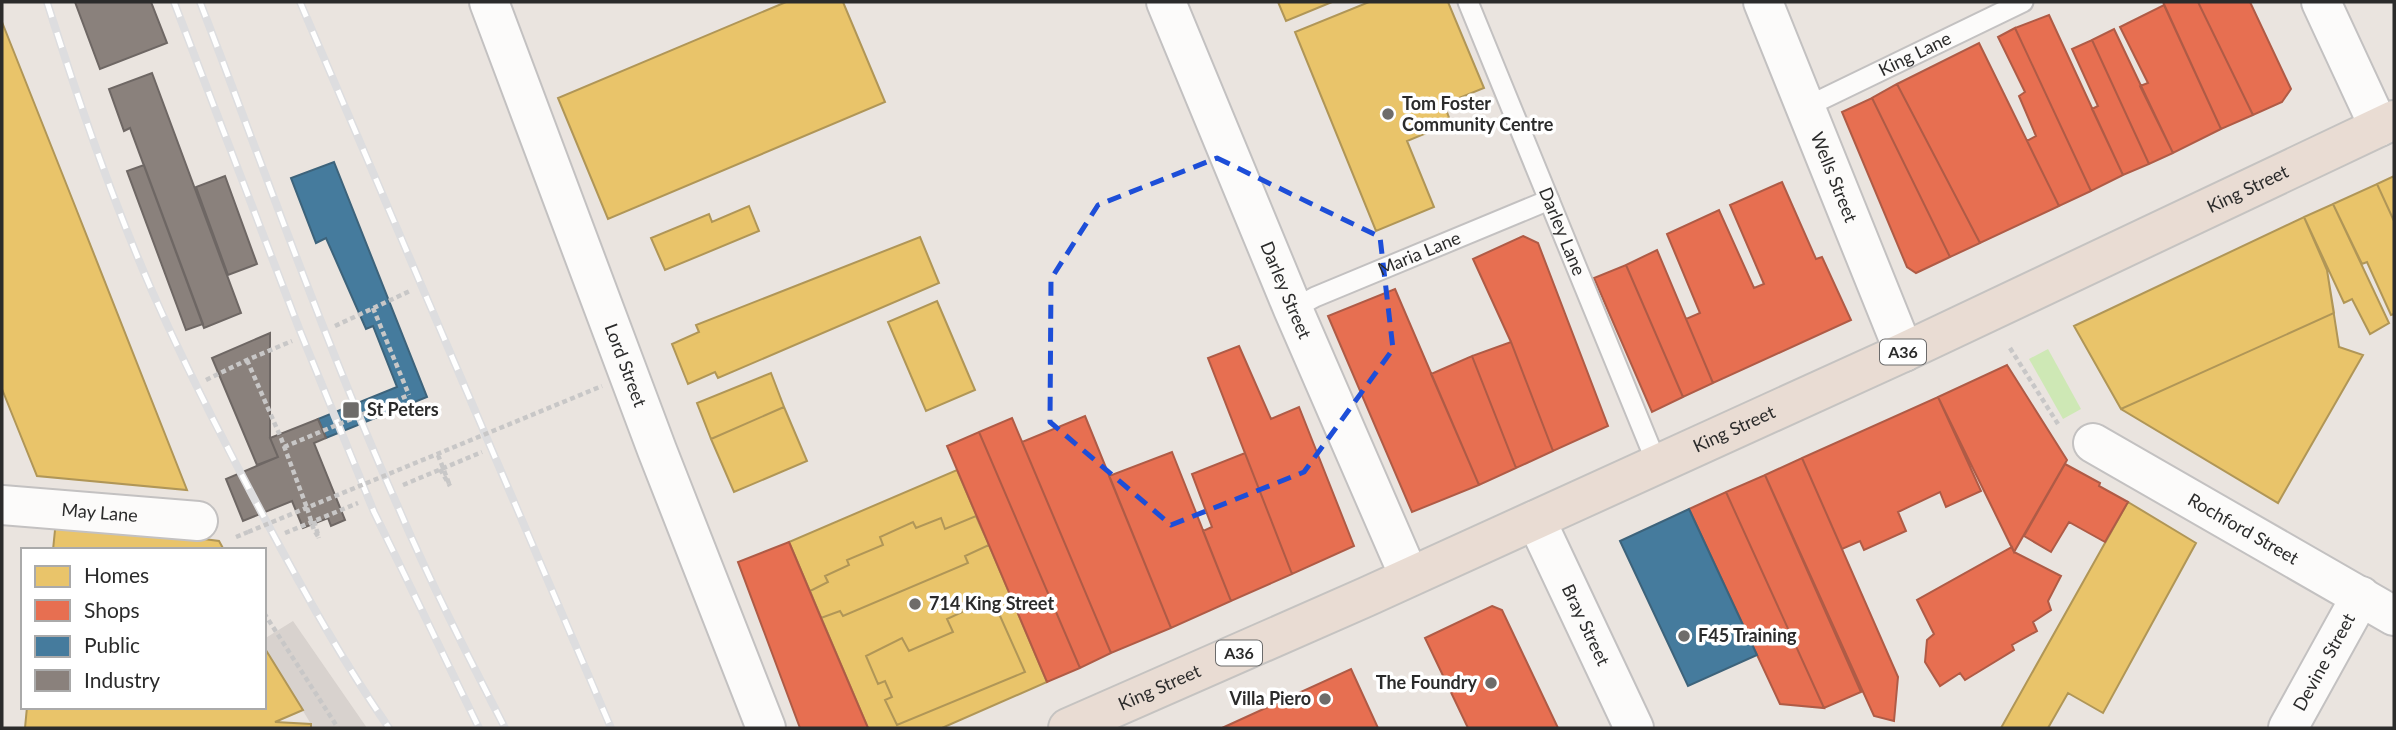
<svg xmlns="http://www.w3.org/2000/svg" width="2396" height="730" viewBox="0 0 2396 730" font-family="Lato,sans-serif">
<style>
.green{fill:#cee8b5}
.plaza{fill:#d8d2ce}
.homes{fill:#e9c46a;stroke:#b09657;stroke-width:2}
.shops{fill:#e76f51;stroke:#af5b46;stroke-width:2}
.public{fill:#457b9d;stroke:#3d637b;stroke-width:2}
.industry{fill:#8a817c;stroke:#6e6764;stroke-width:2}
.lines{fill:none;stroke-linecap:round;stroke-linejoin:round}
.lane-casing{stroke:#c3c1c1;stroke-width:23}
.street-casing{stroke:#c3c1c1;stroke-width:42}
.highway-casing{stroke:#c5c3c1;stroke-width:42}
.path{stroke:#c8c7c7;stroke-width:4.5;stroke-dasharray:5 3.5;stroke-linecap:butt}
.lane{stroke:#fcfbfa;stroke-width:19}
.street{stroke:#fcfbfa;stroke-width:38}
.highway{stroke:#e9dcd3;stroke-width:38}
.rail-casing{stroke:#dddddf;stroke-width:8}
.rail{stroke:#fff;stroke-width:5;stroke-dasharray:16;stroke-linecap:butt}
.path-bridge{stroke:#c8c7c7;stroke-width:4.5;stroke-dasharray:5 3.5;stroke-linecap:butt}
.marked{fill:none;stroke:#1d4ed8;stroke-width:5;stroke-dasharray:14 9;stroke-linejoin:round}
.poi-dot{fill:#6e6c6a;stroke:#fff;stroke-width:2.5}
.labels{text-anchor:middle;stroke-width:7;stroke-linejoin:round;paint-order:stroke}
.shield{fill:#fff;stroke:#6b6b6b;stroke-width:2}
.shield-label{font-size:16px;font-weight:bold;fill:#2b2b2b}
.street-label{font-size:18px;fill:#2b2b2b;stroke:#fff}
.poi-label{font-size:18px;font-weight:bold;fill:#2b2b2b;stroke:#fff;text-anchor:start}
</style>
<rect width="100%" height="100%" fill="#eae4df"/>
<path class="green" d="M2048,349l33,60 -18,10 -34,-60z"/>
<path class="plaza" d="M293,621l74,107h-56v-4l-47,-77v-8z"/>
<path class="homes" d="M786,2h57l42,100 -277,117 -50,-121z
M1278,2h54l-46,19z
M1369,2h79l36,86 -40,16 7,19 -44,18 27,66 -58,24 -81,-199z
M2,22l71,179 114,289 -150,-14 -23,-57 -12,-30z
M2394,176v45l-17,-37z
M2377,184l17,37v93l-3,1 -24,-53 -5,2 -29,-60z
M2333,204l56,119 -19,11 -18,-35 -8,4 -40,-86z
M749,206l10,25 -94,39 -14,-32 58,-24 3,8z
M2304,217l23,53 12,77 24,8 -85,148 -157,-94 -47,-83z
M2304,217l23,53 7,43 -213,96 -47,-83z
M920,237l19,46 -221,95 -3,-6 -27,12 -16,-40 27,-12 -3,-7z
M937,301l38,89 -49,21 -38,-89z
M771,373l13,34 -73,32 -14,-36z
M784,407l23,54 -73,31 -23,-53z
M957,470l90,212 -105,46h-74l-79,-186z
M2128,502l68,41 -93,170 -35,-20 -20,35h-47z
M976,516l13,29 -24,11 3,7 -125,53 -3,-5 -19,7 -11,-27 18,-9 -3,-6 24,-11 -2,-5 36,-15 -3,-8 33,-15 3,6 25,-10 4,11z
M56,520l163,21 5,9h-171z
M992,598l33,74 -128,53 -12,-25 7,-3 -7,-16 -7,3 -12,-28 36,-18 7,13 44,-19 -6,-13z
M264,647l39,63 -28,12 36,2v4h-286l2,-21h237z"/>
<path class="shops" d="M2163,2h35l55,113 -32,14z
M2198,2h52l41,87 -9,13 -29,13z
M2164,5l57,124 -48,24 -33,-67 8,-3 -28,-56z
M2049,15l74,160 -32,16 -76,-163z
M2015,28l76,163 -32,15 -32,-65 9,-5 -17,-40 6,-4 -27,-55z
M2114,29l59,124 -24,11 -57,-124z
M2092,40l57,124 -26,11 -31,-66 6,-3 -26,-57z
M1979,43l80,163 -79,37 -83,-159z
M1897,84l83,159 -30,14 -78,-159z
M1872,98l78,159 -34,16 -9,-6 -65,-155z
M1782,182l34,77 6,-2 29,63 -138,63 -27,-64 14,-6 -33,-79 52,-24 35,78 10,-4 -34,-79z
M1523,236l15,7 70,183 -55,25 -42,-109 -38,-83z
M1657,250l56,133 -30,14 -57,-132z
M1626,265l57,132 -31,15 -58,-134z
M1395,289l84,196 -67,27 -84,-196z
M1511,342l42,109 -37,17 -44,-112z
M1239,346l32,73 28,-12 55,139 -62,28 -84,-216z
M1472,356l44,112 -37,17 -48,-111z
M2007,365l60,95 -53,92 -76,-155z
M1938,397l43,94 -35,16 -6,-15 -42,20 8,19 -42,19 -4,-9 -18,8 -40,-91z
M1085,416l86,212 -60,25 -89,-211z
M1012,418l99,235 -31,15 -101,-236z
M979,432l101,236 -33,14 -100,-236z
M1172,452l59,149 -60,27 -62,-152z
M1245,453l47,121 -61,27 -28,-70 9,-4 -20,-53z
M1802,458l96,219 -4,44 -20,-5 -109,-241z
M2065,464l35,19 -1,3 29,16 -23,40 -36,-20 -18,30 -27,-16z
M1765,475l96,217 -37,16 -98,-216z
M1726,492l98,216 -44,-4 -91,-195z
M789,542l32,76 47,110h-68l-62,-166z
M2012,547l2,5 47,24 -13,25 3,9 -18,12 4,9 -25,14 2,5 -49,30 -5,-7 -20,13 -15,-24 2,-22 7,-6 -17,-34z
M1492,606l10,4 56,118h-90l-43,-90z
M1351,669l27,59h-156z"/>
<path class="public" d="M334,162l93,235 -101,41 -8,-19 79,-32 -24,-61 -7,3 -40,-91 -10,5 -25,-65z
M1689,509l68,146 -69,31 -68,-145z"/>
<path class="industry" d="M75,2h76l16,41 -67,26z
M152,73l89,240 -37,15 -74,-200 -6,3 -15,-42z
M144,165l59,159 -17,6 -59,-159z
M225,176l32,88 -29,11 -32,-88z
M270,333v105l8,19 -21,8 -45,-107z
M318,419l8,19 -12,5 31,77 -14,6 -3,-8 -25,10 -11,-27 -49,20 -17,-42 52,-22 -8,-19z"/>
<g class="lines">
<defs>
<g id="lane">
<path id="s1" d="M1468,2l189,462"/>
<path id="s2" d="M1806,107l217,-105"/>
<path id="s3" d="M1293,309l22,-12 234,-97"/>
</g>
<g id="street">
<path id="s4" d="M489,2l168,448 109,278"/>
<path id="s5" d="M1166,2l127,307 116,267"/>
<path id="s6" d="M1763,2l141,350"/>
<path d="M2321,2l58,125"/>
<path id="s7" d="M2093,443l301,173"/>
<path id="s8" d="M2,505l196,16"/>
<path id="s9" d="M1536,520l98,208"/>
<path id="s10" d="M2288,728l73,-132"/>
</g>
<g id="highway">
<path id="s11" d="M1068,728l298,-131 538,-245 490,-232"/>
</g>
</defs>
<use href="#lane" class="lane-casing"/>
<use href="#street" class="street-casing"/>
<use href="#highway" class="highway-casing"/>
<path class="path" d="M373,308l36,87
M335,326l77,-36
M2010,348l48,76
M247,360l34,78 26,70
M206,380l41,-20 45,-19
M440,469l10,17
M403,485l79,-33
M314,521l5,17
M285,533l73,-30
M236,537l12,-5
M264,613l74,115"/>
<use href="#lane" class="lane"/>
<use href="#street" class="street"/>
<use href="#highway" class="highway"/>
<defs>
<path id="rail" d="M47,2c31,97 64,195 105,289 34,77 73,153 113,228 38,71 78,143 124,209
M174,2l126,329 74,181 105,216
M200,2c65,169 125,341 199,507 32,75 69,147 106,219
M300,2l311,726"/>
</defs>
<use href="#rail" class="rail-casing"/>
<use href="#rail" class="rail"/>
<path class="path-bridge" d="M284,447l125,-52
M438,455l12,31
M307,508l7,22 5,8
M248,532l354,-146"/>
</g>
<path class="marked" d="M1217,158l163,79 13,112 -89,123 -133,53 -121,-103 1,-143 47,-74z"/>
<g class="poi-dot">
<circle cx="1388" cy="114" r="7"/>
<rect x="342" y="401" width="18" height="18" rx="3.5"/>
<circle cx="915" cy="604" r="7"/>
<circle cx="1684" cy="636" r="7"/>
<circle cx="1491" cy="683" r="7"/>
<circle cx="1325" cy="699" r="7"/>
</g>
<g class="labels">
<g class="shield">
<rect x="1880" y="339.5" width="46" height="25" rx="5"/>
<rect x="1216" y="640.5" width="46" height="25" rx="5"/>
</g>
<g class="shield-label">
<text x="1903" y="358">A36</text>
<text x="1239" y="659">A36</text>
</g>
<g class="street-label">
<text dy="6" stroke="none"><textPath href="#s2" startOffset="121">King Lane</textPath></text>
<text dy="6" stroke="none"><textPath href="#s6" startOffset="189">Wells Street</textPath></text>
<text dy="6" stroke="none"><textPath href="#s11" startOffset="1297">King Street</textPath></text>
<text dy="6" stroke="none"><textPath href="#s1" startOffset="248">Darley Lane</textPath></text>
<text dy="6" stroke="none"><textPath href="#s3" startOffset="138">Maria Lane</textPath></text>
<text dy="6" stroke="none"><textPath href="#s5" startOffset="312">Darley Street</textPath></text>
<text dy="6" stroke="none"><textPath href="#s4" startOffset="388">Lord Street</textPath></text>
<text dy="6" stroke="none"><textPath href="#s11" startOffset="730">King Street</textPath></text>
<text dy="6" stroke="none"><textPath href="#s8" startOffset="98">May Lane</textPath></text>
<text dy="6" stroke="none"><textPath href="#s7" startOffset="173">Rochford Street</textPath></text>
<text dy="6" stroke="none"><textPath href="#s9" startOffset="116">Bray Street</textPath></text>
<text dy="6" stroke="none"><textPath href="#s10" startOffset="75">Devine Street</textPath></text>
<text dy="6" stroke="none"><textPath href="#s11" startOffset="100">King Street</textPath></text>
</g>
<g class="poi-label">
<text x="1402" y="110">Tom Foster<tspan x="1402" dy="21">Community Centre</tspan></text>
<text x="367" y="416">St Peters</text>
<text x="929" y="610">714 King Street</text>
<text x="1698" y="642">F45 Training</text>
<text x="1477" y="689" text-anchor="end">The Foundry</text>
<text x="1311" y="705" text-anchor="end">Villa Piero</text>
</g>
</g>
<rect width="2396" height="730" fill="none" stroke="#2b2b2b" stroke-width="7"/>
<rect x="21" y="548" width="245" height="161" fill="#ffffff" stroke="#aaaaaa" stroke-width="2"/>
<rect x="35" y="566" width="35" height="21" fill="#e9c46a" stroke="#aaaaaa" stroke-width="2"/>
<text x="84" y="583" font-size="21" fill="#2b2b2b">Homes</text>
<rect x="35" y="600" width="35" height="21" fill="#e76f51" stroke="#aaaaaa" stroke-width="2"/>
<text x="84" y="618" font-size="21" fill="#2b2b2b">Shops</text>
<rect x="35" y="636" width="35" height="21" fill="#457b9d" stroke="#aaaaaa" stroke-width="2"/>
<text x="84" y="653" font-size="21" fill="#2b2b2b">Public</text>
<rect x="35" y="670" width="35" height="21" fill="#8a817c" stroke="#aaaaaa" stroke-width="2"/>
<text x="84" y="688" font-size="21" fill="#2b2b2b">Industry</text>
</svg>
